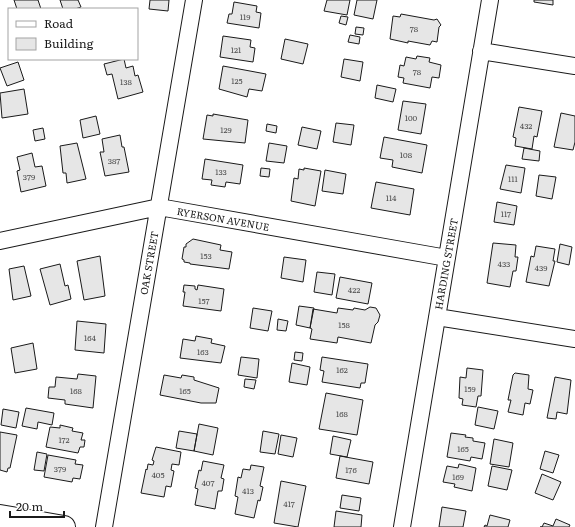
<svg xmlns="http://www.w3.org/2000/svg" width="575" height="527" viewBox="0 0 575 527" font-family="Literata,serif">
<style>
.building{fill:#e6e6e6;stroke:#1a1a1a}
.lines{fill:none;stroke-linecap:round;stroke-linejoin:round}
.minor-casing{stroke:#1a1a1a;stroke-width:18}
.primary-casing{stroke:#1a1a1a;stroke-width:24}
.minor{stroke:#fff;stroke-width:16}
.primary{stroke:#fff;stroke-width:22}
.labels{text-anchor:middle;stroke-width:3;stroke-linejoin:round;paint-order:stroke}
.number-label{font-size:8px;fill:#4d4d4d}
.street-label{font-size:10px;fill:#1a1a1a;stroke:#fff}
</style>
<rect width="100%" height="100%" fill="#fff"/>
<path class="building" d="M14,0h24l3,9h-24z
M60,0h18l3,7 -6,2h-12z
M150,0h19l-1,11 -19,-2z
M327,0h23l-3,15 -23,-4z
M357,0h20l-4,19 -19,-4z
M534,0h19v5l-19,-3z
M234,2l23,4 -1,6 5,1 -2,15 -32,-5 2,-9h3z
M401,14l33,6 3,-1 4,6 -2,2 -2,15 -5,-1 -2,4 -22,-4v2l-18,-4 3,-23 7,1z
M341,16l7,1 -2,8 -7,-2z
M356,27l8,1 -1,7 -8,-1z
M350,35l10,2 -1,7 -11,-2z
M223,36l28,4 -1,7 5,1 -2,14 -33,-5z
M285,39l23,5 -5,20 -22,-5z
M417,56l13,2 -1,4 12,3 -2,13 -7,-1 -2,11 -27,-5 1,-5 -6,-1 2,-12 4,1 2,-9 10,2z
M124,59l2,9 7,-2 2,10 3,-1 5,17 -25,7 -6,-25 -5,1 -3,-11z
M344,59l19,3 -3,19 -19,-4z
M18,62l6,18 -17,6 -7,-18z
M223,66l43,8 -4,17 -13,-2 -2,8 -28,-8z
M377,85l19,4 -3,13 -18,-4z
M24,89l4,25 -26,4 -2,-25z
M403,101l23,3 -5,30 -23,-4z
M519,107l23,4 -5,26 -3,-1 -2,13 -17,-3 1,-8 -3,-1z
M561,113l14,3v26l-2,8 -19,-3z
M213,114l35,6 -3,23 -42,-4 4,-24 6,1z
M96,116l4,18 -17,4 -3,-18z
M336,123l18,2 -3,20 -18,-3z
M267,124l10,2 -1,7 -10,-2z
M302,127l19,4 -4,18 -19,-4z
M43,128l2,11 -10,2 -2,-11z
M120,135l2,12h2l5,25 -24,4 -5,-24h4l-2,-13z
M384,137l43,8 -5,28 -30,-6 1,-7 -13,-2z
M77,143l9,36 -19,4 -1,-10h-3l-3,-27z
M269,143l18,3 -3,17 -18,-2z
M524,148l16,3 -1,10 -17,-2z
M32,153l3,14 7,-1 4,20 -25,6 -4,-21 3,-1 -3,-13z
M205,159l38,6 -3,19 -14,-2 -1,5 -14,-2 1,-5 -10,-1z
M506,165l19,3 -4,25 -21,-4z
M261,168l9,1 -1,8 -9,-1z
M304,168l17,3 -6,35 -24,-5 3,-23 4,1 1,-10 5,1z
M325,170l21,4 -3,20 -21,-3z
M539,175l17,2 -4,22 -16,-3z
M376,182l38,7 -4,26 -39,-7z
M497,202l20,4 -3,19 -20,-3z
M193,239l28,6 -1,5 12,2 -3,17 -39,-5v-1l-6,-1v-2l-2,-1 2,-12h2v-3z
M493,243l23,2 -1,12h3l-2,14h-3l-3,16 -23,-4z
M560,244l12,3 -3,18 -12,-3z
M536,246l19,3 -2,12h2l-6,25 -23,-4 5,-26 3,1z
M100,256l5,40 -21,4 -7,-39z
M284,257l22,3 -3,22 -22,-4z
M60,264l5,22 3,-1 3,14 -21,6 -10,-36z
M24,266l7,30 -18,4 -4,-31z
M317,272l18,2 -3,21 -18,-3z
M340,277l32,6 -4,21 -32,-6z
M184,285l11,1v3l2,1 1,-5 26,4 -3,22 -38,-5 2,-14h-2z
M299,306l15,2 -4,20 -14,-3z
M370,307l6,1 4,7 -2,7 -3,3 -4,18 -33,-6 -1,6 -27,-4 2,-10 -2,-1 3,-19 24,4 1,-5 15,2 1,-2 11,2z
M253,308l19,3 -4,20 -18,-3z
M278,319l10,2 -2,10 -9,-1z
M77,321l29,3 -2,29 -29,-3z
M196,336l16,3 -1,4 14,3 -4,17 -41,-5 3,-19 12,2z
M33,343l4,26 -22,4 -4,-25z
M295,352l8,1 -1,8 -8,-1z
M241,357l18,2 -2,19 -19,-3z
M322,357l46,7 -3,19h-4l-1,5 -38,-6 2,-11 -4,-1z
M292,363l18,4 -3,18 -18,-3z
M467,368l16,2 -2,26h-3l-2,11 -14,-2 1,-6 -4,-1 1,-21 6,1z
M515,373l14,2 -1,14 5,1 -3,14 -5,-1 -2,12 -15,-3 3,-12h-3l5,-25z
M78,374l18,2 -3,32 -28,-4v-4l-17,-2 1,-11h6l1,-10 21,2z
M164,375l17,3 1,-3 12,2v3l25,8 -3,15h-15l-41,-8z
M555,377l16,3 -4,34 -10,-2 -1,7 -9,-1z
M245,379l11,1 -2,9 -10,-2z
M326,393l37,7 -6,35 -38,-6z
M478,407l20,4 -4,18 -19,-4z
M26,408l28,5 -2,12 -14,-3 -1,7 -15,-3z
M3,409l16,3 -3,16 -15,-3z
M199,424l19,4 -5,27 -19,-4z
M60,425l13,3 -1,3 11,2 -2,7h4l-1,7h-4l-2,6 -32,-6 4,-20 10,1z
M179,431l18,3 -3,17 -18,-3z
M263,431l16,3 -4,20 -15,-2z
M0,432l17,3 -7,33h-2l-1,4 -7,-2z
M451,433l15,2 -1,2 8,1v3l12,2 -3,16 -11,-2 -1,4 -23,-4z
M281,435l16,3 -4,19 -15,-3z
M333,436l18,4 -4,17 -17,-3z
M494,439l19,4 -4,24 -19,-3z
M156,447l25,5 -2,13 -7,-1 -1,6 3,1 -3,16 -5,-1 -2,11 -23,-4 5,-24 1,1 1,-6 5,1 1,-4 -2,-1z
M545,451l14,4 -6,18 -13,-4z
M37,452l10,2 -3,17 -10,-1z
M48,455l28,5 -1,4 8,1 -3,14 -7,-1 -1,4 -28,-5z
M340,456l33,6 -4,22 -33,-6z
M203,461l21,4 -3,13 3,1 -2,12h-4l-3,18 -20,-4 3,-16 -3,-1 4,-18 2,1z
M459,464l17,4 -4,23 -18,-4 1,-3 -12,-2 4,-16 11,2z
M251,465l13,2 -4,19 3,1 -3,14 -2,-1 -4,18 -19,-4 3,-17 -3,-1 3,-19 3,1 2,-9 7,1z
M492,466l20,4 -5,20 -19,-4z
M542,474l19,8 -8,18 -18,-7z
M281,481l25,5 -8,41 -24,-4z
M342,495l19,3 -2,13 -19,-3z
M442,507l24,4 -3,16h-24z
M336,511l26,4 -1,12h-27z
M490,515l20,5 -2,7h-24l1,-2 2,1z
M556,519l14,6 -1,2h-29h2l2,-4 9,3z"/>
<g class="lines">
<defs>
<path id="minor" d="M481,51l94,15
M0,241l159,-34 288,51
M437,317l138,22
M104,527l90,-527
M402,527l88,-527"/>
<path id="primary" d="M0,516l64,11"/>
</defs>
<use href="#minor" class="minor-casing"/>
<use href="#primary" class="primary-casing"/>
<use href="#minor" class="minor"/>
<use href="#primary" class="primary"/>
</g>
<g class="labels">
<g class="number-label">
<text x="245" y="20">119</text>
<text x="414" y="32">78</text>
<text x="236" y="53">121</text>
<text x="417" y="75">78</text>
<text x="237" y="84">125</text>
<text x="126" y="85">138</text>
<text x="411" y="121">100</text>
<text x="526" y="129">432</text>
<text x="226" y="133">129</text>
<text x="406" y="158">108</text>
<text x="114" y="164">387</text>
<text x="221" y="175">133</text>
<text x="29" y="180">379</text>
<text x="513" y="182">111</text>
<text x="391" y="201">114</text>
<text x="506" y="217">117</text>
<text x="206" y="259">153</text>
<text x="504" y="267">433</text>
<text x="541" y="271">439</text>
<text x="354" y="293">422</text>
<text x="204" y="304">157</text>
<text x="344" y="328">158</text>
<text x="90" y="341">164</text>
<text x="203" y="355">163</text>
<text x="342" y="373">162</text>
<text x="470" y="392">159</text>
<text x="76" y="394">168</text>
<text x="185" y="394">165</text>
<text x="342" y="417">168</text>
<text x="64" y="443">172</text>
<text x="463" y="452">165</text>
<text x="60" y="472">379</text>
<text x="351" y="473">176</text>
<text x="158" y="478">405</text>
<text x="458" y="480">169</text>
<text x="208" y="486">407</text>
<text x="248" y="494">413</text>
<text x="289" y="507">417</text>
</g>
<g class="street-label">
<text transform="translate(223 219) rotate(10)" y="4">RYERSON AVENUE</text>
<text transform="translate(149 263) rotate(-80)" y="4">OAK STREET</text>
<text transform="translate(446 264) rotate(-80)" y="4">HARDING STREET</text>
</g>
</g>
<rect x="8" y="8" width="130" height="52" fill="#ffffff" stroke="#a3a3a3"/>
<rect x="16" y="21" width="20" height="6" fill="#ffffff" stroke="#a3a3a3"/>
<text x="44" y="28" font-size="12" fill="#1a1a1a">Road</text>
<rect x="16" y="38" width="20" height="12" fill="#e6e6e6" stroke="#a3a3a3"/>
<text x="44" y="48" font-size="12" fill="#1a1a1a">Building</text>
<path d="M10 511v6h54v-6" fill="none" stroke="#1a1a1a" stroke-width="2"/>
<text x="16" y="511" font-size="12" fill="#1a1a1a" stroke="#ffffff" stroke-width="3" paint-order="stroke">20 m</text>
</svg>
